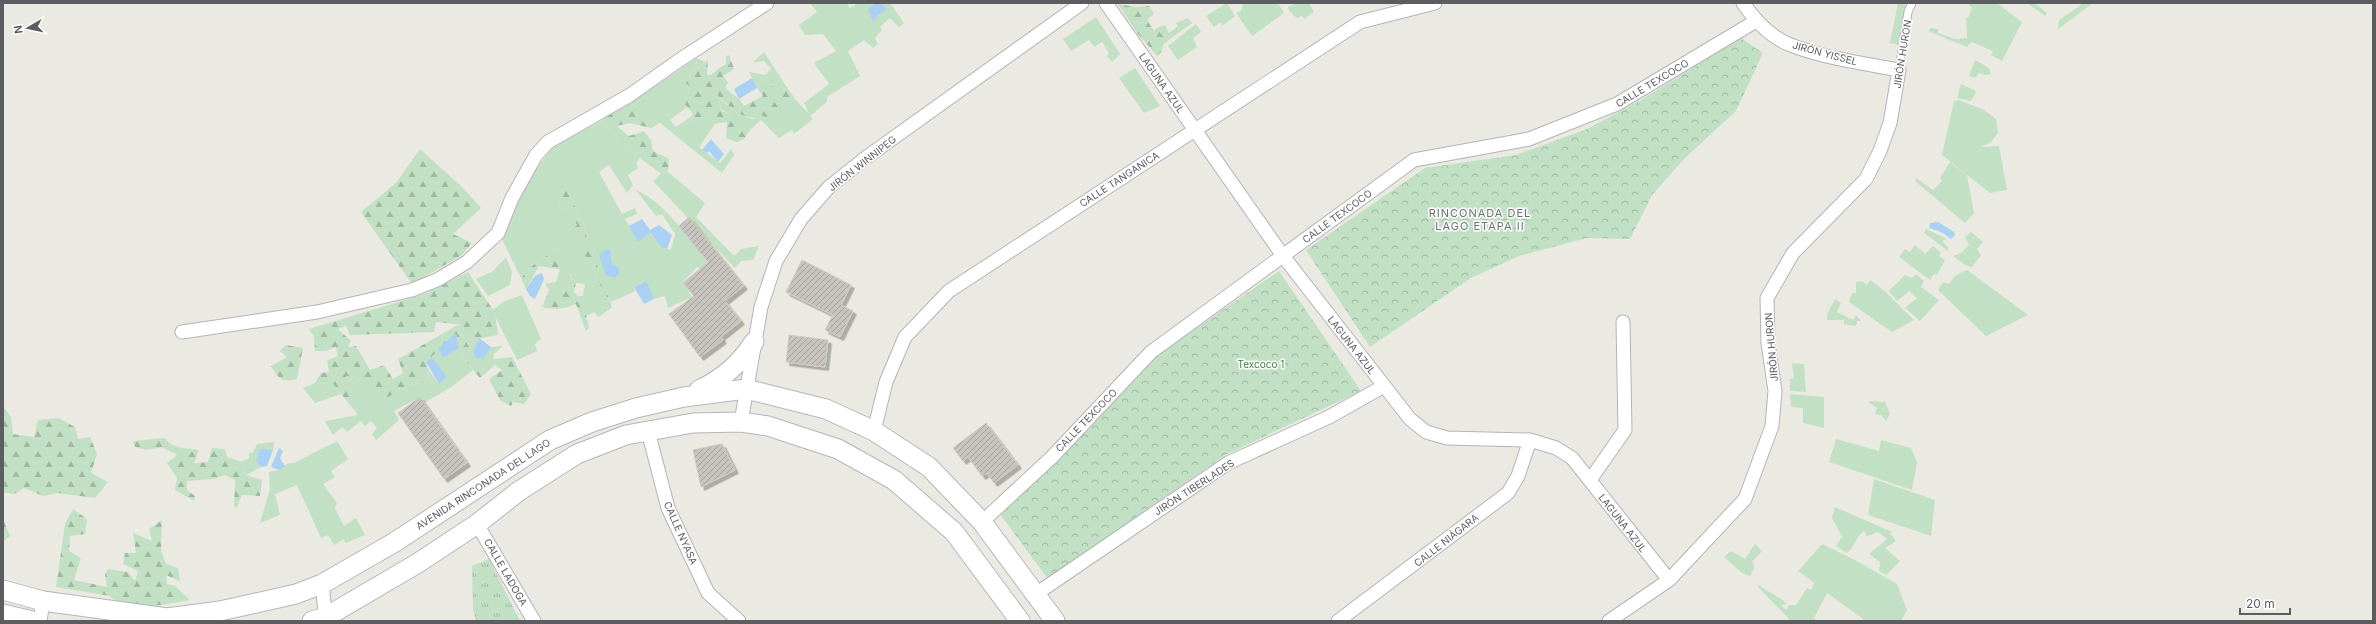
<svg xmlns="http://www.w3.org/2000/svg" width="2376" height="624" viewBox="0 0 2376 624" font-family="Inter,sans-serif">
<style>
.grass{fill:url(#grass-tufts)}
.forest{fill:url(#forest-firs)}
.park{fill:url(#park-crowns)}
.garden{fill:#c2e0c3}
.water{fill:#aad0f4}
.building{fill:url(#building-hatch);stroke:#cfcbc1;filter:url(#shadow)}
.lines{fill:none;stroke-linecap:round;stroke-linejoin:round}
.lane-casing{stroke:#b3b4b8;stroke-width:9}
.street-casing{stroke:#b3b4b8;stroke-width:15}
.secondary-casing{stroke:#b4b6bb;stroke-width:21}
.lane{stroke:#fff;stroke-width:7}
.street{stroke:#fff;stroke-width:13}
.secondary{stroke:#fff;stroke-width:19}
.labels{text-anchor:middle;stroke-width:3;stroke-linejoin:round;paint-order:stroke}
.street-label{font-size:10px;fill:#5b5d61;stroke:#fff}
.park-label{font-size:10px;fill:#3e7c44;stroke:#fff}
.neighbourhood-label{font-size:11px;letter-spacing:1px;fill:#6c6f73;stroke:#fff}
</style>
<defs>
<pattern id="grass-tufts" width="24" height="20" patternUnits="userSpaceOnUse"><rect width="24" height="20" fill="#c2e0c3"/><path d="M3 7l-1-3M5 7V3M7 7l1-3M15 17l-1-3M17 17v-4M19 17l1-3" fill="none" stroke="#a1b9a2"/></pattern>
<pattern id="forest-firs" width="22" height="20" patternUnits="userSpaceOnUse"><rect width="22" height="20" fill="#c2e0c3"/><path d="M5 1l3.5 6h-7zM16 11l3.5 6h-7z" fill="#a1b9a2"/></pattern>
<pattern id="park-crowns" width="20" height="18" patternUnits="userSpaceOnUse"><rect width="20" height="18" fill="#c2e0c3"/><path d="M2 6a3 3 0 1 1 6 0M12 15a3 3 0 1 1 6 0" fill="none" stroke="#a1b9a2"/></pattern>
<pattern id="building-hatch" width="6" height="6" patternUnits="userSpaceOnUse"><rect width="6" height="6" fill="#c7c4bf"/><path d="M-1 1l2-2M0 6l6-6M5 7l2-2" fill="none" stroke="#a5a29f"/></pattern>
<filter id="shadow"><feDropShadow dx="3.5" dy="3.5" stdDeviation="0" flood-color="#0004"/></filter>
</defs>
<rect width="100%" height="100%" fill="#ebeae2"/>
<path class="grass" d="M489,559l31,62h-44l-3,-12 -1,-43z"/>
<path class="forest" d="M1118,4l18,3 13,-1 5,8 -7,6 7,11 3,-3 6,8 3,-3 4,6 -7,6 -1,6 -5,5 -19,-22z
M729,55l5,14 -11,7 5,6 -3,6 14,11 5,7 19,-10 -6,-8 7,-9 10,8 14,2 8,11 -22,-5 5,12 -10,11c-33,2 -34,-8 -56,-27l9,20 25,14 3,5 -6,9 -7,3 -11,-4 1,-16 -12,2 -7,-11 -15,10 -1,-10 -9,-11 -1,-22 26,-20 -1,15h4l8,-7 7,-4v-8z
M624,103h6l30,20 -9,5 -21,-5 -13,3 12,10 15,-5 7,9 2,11 16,8 -1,13 -31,-21 -13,-6 -23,-24z
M420,149l42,38 19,21 -28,26 19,9 -10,12 -50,29 -51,-72 35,-29z
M561,178l23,46 4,18 6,6 18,60 -4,2c-6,-24 -14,-44 -29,-62l3,-12 -10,4 -4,-9 9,-6 -9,-14 -8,-4 -1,-9 5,-5z
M556,249l6,2 10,12 -8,7 -25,-4 -13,23 -5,-11 8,-10z
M468,272l27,41 3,22 -22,4 -12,-6 -1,-8 -27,-3 -2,10 -84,3 -4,-9 -8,3 13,12 -3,6 8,-1 14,24 14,-5 9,14 10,-6 -5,-14 58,-33 30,47 -6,5 -19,-23 -5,-21 -30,28 2,7 -1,13 -18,3 -22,13 -19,-17 -22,-5 9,9 -7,9 10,21 -25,-31 -18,-1 6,-10 8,-1 -2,-12 11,-4 -2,-9 -10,4h-11l-1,-14 -5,-8 119,-36z
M569,273l7,10 -2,9 9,9 6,27 -3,3 -10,-27c-10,5 -23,6 -34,3l7,-17z
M286,345l17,3 -6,31c-15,4 -18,0 -26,-13l16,-9 -7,-6z
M512,357l19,37 -7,10 -11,-2 -2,4 -11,-6 -11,-21 13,-9 -7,-5 -1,-6z
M3,406l8,11 2,17 21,3 4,-17 20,-2 17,9 3,12 12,-2 7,17 -6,19 17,9 -13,16 -37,-5 -15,3 -19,-8 -10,6 -11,-2z
M165,438c7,11 22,10 34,12l-5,13 14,-1 4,-14 13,1 2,8 15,5 4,13 16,5 -2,16 -18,-1 -6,14 -2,-4 1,-25 -10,-5 -11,4 -27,2v9l8,6 -1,5 -19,-11 2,-12 -10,-15 10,-8 -15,-8 -15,3 -12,-3 -2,-6z
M73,509l14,10 -2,15 -15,2 -1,15 12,7 -7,22 33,7 -2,-13 3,-5 20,3 7,9 3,-10 -15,-7 2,-11h11l-3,-20 19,8 -3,-12 13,-9 -1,30 5,14 12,4 2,13 -14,-6 1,9 8,2 15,14c-22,3 -64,15 -80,-4l-54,-9 9,-63z
M3,519l7,17 -7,6z"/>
<path class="park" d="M1741,38l22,15 -27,58 -51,47 -33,37 -22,44 -44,-1 -67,18 -48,22 -101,69 -64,-97 119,-82 91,-13 71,-26 54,-29z
M1279,271l82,120 -136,64 -177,124 -48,-65 90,-86 41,-48 31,-28z"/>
<path class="garden" d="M810,3h37l3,5 8,-5h32l14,20 -5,4 -9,-9 -10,9 2,3 -7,8 3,6 -5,4 -9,-8 -16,11 12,25 -33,21v5l-17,14 3,3 -19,15 -2,-4 -13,8 -18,-18 -11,10 -3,-5h-8c-7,-12 -14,-10 -19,-19l-6,-1 -1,-14c12,12 23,25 41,28l4,-5 11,4 3,-8 6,-3 -6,-8 2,-4 22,5 13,14 -5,-11 25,-19 -15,-21 22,-12 -13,-17 -18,1 -6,-10 18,-13z
M1227,3l8,13 -13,10 -1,-4 -7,5 -8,-11z
M1243,3h35l6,10 -32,23 -16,-23 5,-2z
M1296,3h13l5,9 -10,7 -2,-3 -5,2 -8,-7 -1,-4z
M1898,3h8l-8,42 -8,-2z
M1972,3h25l25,19 -20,39 -11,-6 2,-4 -22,-9 -4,5 -39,-16 3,-3 7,1v4l17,6 12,-1 -1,-20h2l4,-10 -3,-3z
M2027,3h8l12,10 -2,3z
M2080,3h13l-35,26 1,-9 22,-15z
M1096,17l24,37 -8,8 -5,-6 2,-3 -7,-11 -8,5 -5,-7 -18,11 -8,-12z
M1188,18l4,5 -22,16 -4,-5 -3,2 -6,-8 8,-3 4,8 9,-7 -2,-3z
M1196,24l5,8 -8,6 4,9 -19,13 -10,-14z
M764,52l24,37 -14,-2 -10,-8 -7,9 -8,-16 16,3 6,-6 -7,-8 -11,1z
M697,58l8,4 -23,18 10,8 -9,14 4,5 -17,13 6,7 16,-11 1,7 15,-10 7,11 -16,23 21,16 11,-14 3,6 -12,18 -62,-50 -30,-20z
M1975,60l14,8 2,6 -5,1 -7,-2 -4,5 -6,-2z
M1135,68l25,38 -16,7 -25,-35z
M1961,84l15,7 -5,10 -14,-3z
M1959,100l25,10 12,9 2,14 -7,9 -10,5 18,-1 8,44 -17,3 -48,-38 12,-54z
M601,121l23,24 13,6 31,21 37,31 -9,14 38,39 7,-7 18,-3 -6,14 -12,1 -6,7 -82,-87 8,-7 -21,-16 -4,5 2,5 -10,7 5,10 -6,8 -18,-28 -10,7 23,42 13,-6 2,6 -12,5 13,23 13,-9 10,14 10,3 4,-16 -13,-20 -6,2 -20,-26c28,11 55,52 74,75l-7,4 -6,-2 -14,15 9,15 -24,11 -3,-12 -11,3 -9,-18 -11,6 1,4 -24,11 -14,-37 -3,-17 -6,-5 -4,-19 -22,-44 2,13 -5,5 1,9 8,4 9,14 -9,6 4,8 10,-3 -3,12c15,18 23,38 29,62l-9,7 -5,-5 -8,4 -3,-15 -6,-5h6l2,-12 -9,-1 -6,-10 -6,17 -7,2 -2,-5 -6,3 -4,-6 11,-2 4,-13 4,1 7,-7 -7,-3 -2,-9 -6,-2 -27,19 -8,10 -20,-41 29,-59 19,-26 6,-6z
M1950,162l17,13 7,38 -9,10 -50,-42 1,-3 17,12 9,-9 -2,-3z
M1926,229l21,10 -5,2 6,6v4l-24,-18z
M1971,232l12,10 -6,7 4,6 -9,12 -5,-1 -14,-10 8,-3 8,-8 -4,-8z
M1915,245l10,9 8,-8 8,7 -2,3 6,4 -8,15 -3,-1 -4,6 -31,-23 6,-8 5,3z
M506,257l6,15 -2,13 -22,11 -12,-17 17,-8z
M1967,270l61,45 -42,21 -48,-46 5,-8 6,2 7,-9z
M1916,274l8,7 -3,6 18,13 -19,21 -15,-13 12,-10 -8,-7 -12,10 -8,-10 16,-16 7,3z
M1870,280c17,11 29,26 44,40l-22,12 -43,-30 3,-9h4v-11l6,-1 5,4z
M522,295l19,44 -6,5 2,7 -20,9 -25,-50 13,-9z
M1835,299l6,4 -4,9 16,8 3,-5 5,6h-4l-1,5 -12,-2v-4h-17l1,-8z
M463,325l1,8 12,6 3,-1 -6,14 -17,-26z
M503,346l-10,9 2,10 -9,8 -9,-14 7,-1 7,-11z
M459,348l2,7 12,15 -20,16 -29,17 -4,-6 -26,14 5,9 -23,20 -4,-6 5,-6 -6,-7 -6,5 -4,-5 -14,11 -5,-5 -9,8 -8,-14 33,-6 -10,-21 7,-9 -9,-9 22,5 19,17 22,-13 18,-3 1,-13 11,15 8,-7 -15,-20 6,-8 5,9z
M1792,363l12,1 2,28 -16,-1v-12l4,-1z
M315,383l18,1 8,10 -26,9 -12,-15z
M1790,394l34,3v31l-21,-5v-15l-12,-1z
M1869,401l16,1 5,12 -4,7 -5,-6 -6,-1 2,-6 -8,-5z
M1836,439l43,12 2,-11 30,8 6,14 -5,28 -83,-28z
M337,441l11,18 -17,12 4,6 -12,7 14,19 -2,5 9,18 12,-8 9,17 -20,8 -1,-4 -10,6 -6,-10 -7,3 -24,-53 -22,9 5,21 -20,8 10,-34 -1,-17 10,-2 9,-7h6z
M274,442l-1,8h-13l-4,11 5,6 -15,8 -4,-13 7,-4v-6l4,1 4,-9z
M1874,479l61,21 -4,36 -63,-21z
M1835,507l57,25 -2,1 6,8 -11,7 15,13 -14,14 -7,-4 1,-9 -11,-8 18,-15 -9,-7 -11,4 -3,-5c-9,6 -8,15 -17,22l-11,-7 6,-9 -10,-19z
M1755,544l7,7 -10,11 3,4 -5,10 -8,-3 -18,-16 7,-6 14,8z
M1822,544l33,16 42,24 10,26 -6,11h-35l-39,-28 -13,25 3,3h-26l-33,-34 1,-2c9,8 21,11 28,19l-6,1 5,5 3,-5h7l11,-17 4,2 3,-7 -16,-12z"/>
<path class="water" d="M876,3l6,1 4,5 -9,7 -3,6 -7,-12z
M752,78l5,10 -18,11 -5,-10z
M711,139l13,15 -6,8 -9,-11 -2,2 -5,-3z
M642,219l8,11 9,-5 13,10 -5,14 -6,-2 -10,-14 -13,9 -9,-16z
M1938,222l16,10 1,3 -4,4 -10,-7 -12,-4 1,-5z
M610,249l2,15 7,4v6l-5,4 -8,-3 -7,-20 6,-5z
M542,273l2,6 -9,20 -5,-3 -4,-7 9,-13z
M646,281l8,18 -10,5 -10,-17z
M456,333l3,15 -16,10 -5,-9z
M479,338l12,9 -7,11 -7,1 -4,-7z
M432,357l15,20 -8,7 -13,-22z
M279,448l4,3 -3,7 5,8 -6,4 -8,-3z
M260,449l13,1 -6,16 -6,1 -5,-6z"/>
<path class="building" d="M689,217l55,69 -19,15 16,20 -20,16 2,3 -23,17 -31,-43 25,-18 -11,-13 25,-21 -29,-36z
M802,260l49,25 -10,20 12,6 -13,26 -15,-7 8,-15 -47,-23z
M789,335l39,5 -3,27 -39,-5z
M420,397l47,66 -23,16 -46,-66z
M986,423l32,42 -24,18 -7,-10 -5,3 -14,-19 -5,4 -10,-13z
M722,444l13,26 -34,17 -8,-37z"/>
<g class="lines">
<defs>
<path id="lane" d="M1899,70l9,-58 4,-9"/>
<path id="street" d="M1106,3l177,253 127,163 16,13 21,6 83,2 26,8 16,10 97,122
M182,332l135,-20 95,-22 25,-10 30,-18 31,-29 14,-35 24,-43 12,-13 82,-47 48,-34 89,-58
M741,422l20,-115 15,-46 25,-42 28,-32 35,-28 218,-156
M648,431l20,77 40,85 31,28
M874,431l12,-49 19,-45 44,-46 411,-269 75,-19
M1590,480l35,-50 -2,-108
M982,522l70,-65 99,-105 263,-192 115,-21 88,-35 139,-83
M477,524l57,97
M322,584l4,37
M1036,594l192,-131 101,-46 55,-31
M40,621l3,-20
M1338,621l170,-128 10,-17 12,-36
M1609,621l60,-41 76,-81 27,-73 3,-35 -7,-48 -1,-45 26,-45 73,-74 14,-28 10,-28 9,-53c-37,-7 -76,-12 -111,-26 -18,-8 -34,-25 -45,-41"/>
<path id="secondary" d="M699,390c24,-11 41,-26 55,-48
M3,590l40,11 124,17 53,-7 76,-17 26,-10 73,-42 155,-102 42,-18 44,-14 48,-11 62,-8 80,20 48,22 55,36 53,55 73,99
M3,614l29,7
M312,621l14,-4 92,-54 59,-39 42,-33 58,-37 49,-19 67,-12 48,-1 27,4 70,23 56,31 60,52 66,89"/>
</defs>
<use href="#lane" class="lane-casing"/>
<use href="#street" class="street-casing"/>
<use href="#secondary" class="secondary-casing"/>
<use href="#lane" class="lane"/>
<use href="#street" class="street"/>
<use href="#secondary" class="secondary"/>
</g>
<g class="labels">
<g class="street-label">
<text transform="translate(1825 53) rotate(15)" y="4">JIRÓN YISSEL</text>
<text transform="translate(1902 54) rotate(-81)" y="4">JIRÓN HURON</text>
<text transform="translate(1162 83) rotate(55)" y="4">LAGUNA AZUL</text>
<text transform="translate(1652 83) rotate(-31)" y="4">CALLE TEXCOCO</text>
<text transform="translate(862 163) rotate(-38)" y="4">JIRÓN WINNIPEG</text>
<text transform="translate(1119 179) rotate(-33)" y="4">CALLE TANGANICA</text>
<text transform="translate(1337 216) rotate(-36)" y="4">CALLE TEXCOCO</text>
<text transform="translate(1352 345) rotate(52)" y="4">LAGUNA AZUL</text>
<text transform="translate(1771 347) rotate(-95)" y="4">JIRÓN HURON</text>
<text transform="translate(1086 420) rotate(-46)" y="4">CALLE TEXCOCO</text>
<text transform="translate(483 484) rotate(-33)" y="4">AVENIDA RINCONADA DEL LAGO</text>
<text transform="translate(1194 487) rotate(-33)" y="4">JIRÒN TIBERLADES</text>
<text transform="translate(1623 523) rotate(52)" y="4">LAGUNA AZUL</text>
<text transform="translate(681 533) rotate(66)" y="4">CALLE NYASA</text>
<text transform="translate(1446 540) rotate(-38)" y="4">CALLE NIÁGARA</text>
<text transform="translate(506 572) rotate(60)" y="4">CALLE LADOGA</text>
</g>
<g class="park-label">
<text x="1261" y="368">Texcoco 1</text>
</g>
<g class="neighbourhood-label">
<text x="1480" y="217">RINCONADA DEL<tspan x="1480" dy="13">LAGO ETAPA II</tspan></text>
</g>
</g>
<rect width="2376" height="624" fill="none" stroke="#5b5d61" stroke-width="8"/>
<g transform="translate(28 28) rotate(261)" stroke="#ffffff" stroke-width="3" paint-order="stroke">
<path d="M0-3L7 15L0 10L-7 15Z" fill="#5b5d61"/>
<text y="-6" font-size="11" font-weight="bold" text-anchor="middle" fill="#5b5d61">N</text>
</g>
<path d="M2240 608v6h50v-6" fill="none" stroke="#5b5d61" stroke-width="2"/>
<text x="2246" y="608" font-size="12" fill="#5b5d61" stroke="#ffffff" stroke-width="3" paint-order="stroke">20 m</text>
</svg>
